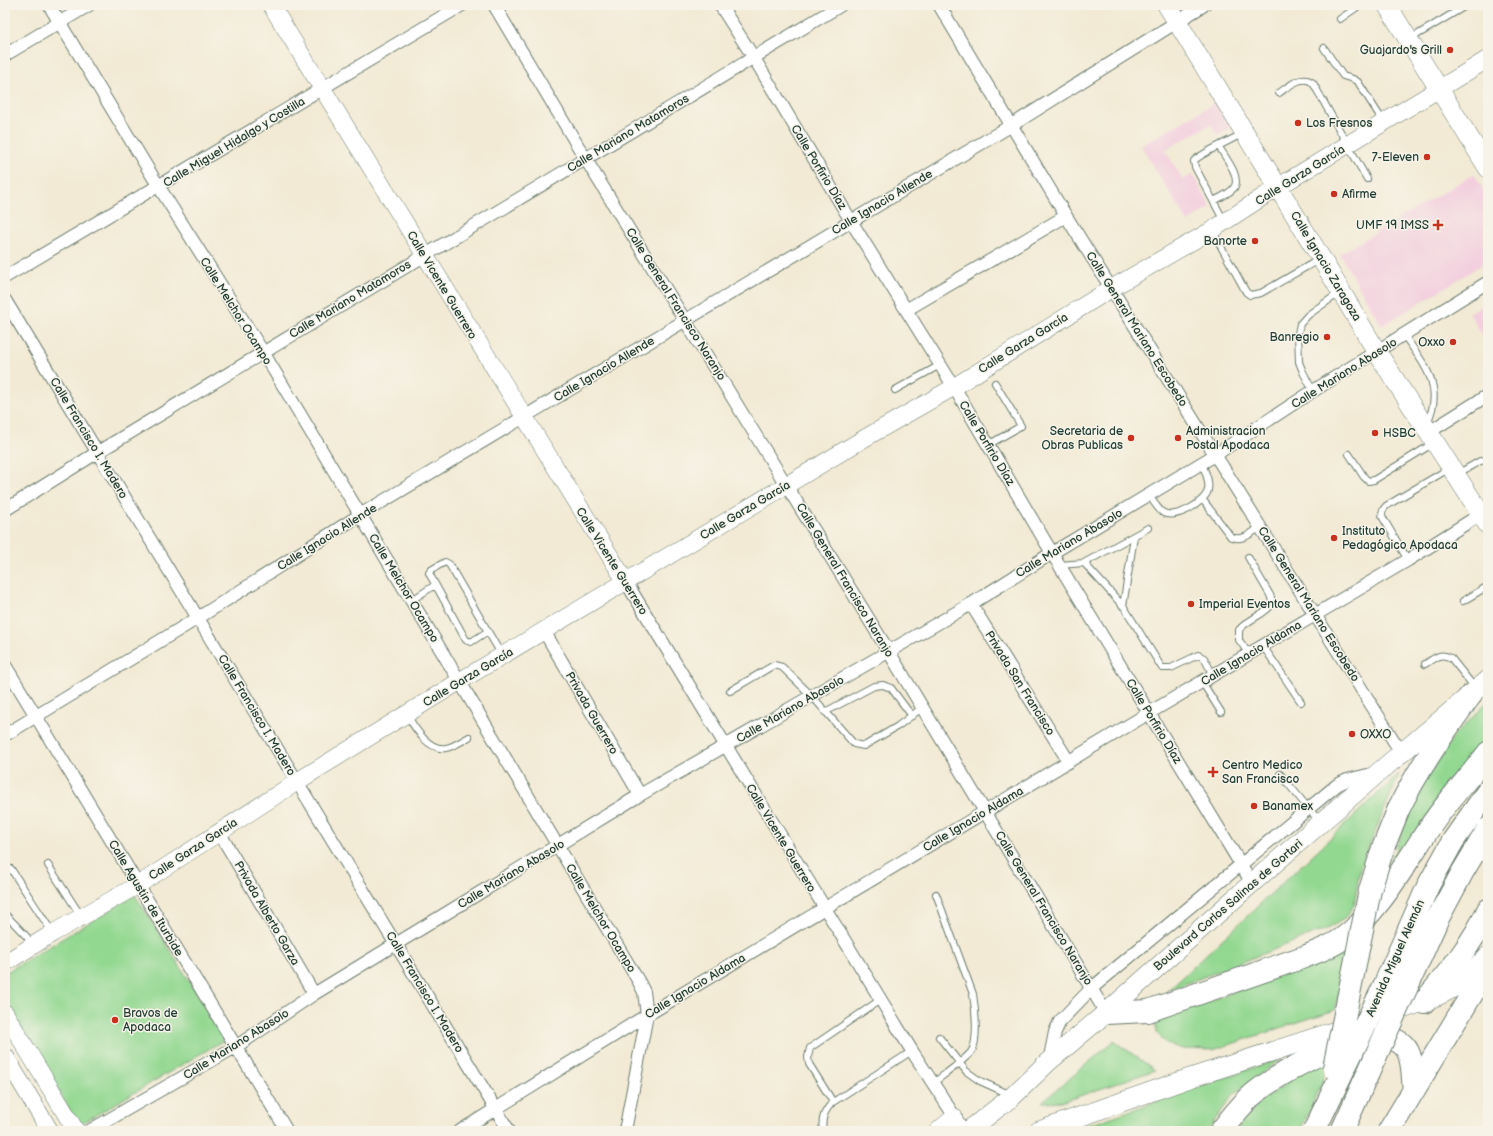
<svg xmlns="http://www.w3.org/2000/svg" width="1493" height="1136" viewBox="0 0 1493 1136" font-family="'Balsamiq Sans',sans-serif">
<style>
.built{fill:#f3cfde}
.green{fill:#93d891;stroke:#598a62}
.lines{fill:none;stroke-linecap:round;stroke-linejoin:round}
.lane-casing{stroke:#697a6c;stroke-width:8}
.street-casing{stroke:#697a6c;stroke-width:14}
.secondary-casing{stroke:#697a6c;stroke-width:18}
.primary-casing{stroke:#697a6c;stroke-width:20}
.highway-casing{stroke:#697a6c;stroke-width:24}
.lane{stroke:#fff;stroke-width:6}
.street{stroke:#fff;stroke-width:12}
.secondary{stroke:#fff;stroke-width:17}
.primary{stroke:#fff;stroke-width:19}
.highway{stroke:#fff;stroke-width:22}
.highway-bridge-casing{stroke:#697a6c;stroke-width:24;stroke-linecap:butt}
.highway-bridge{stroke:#fff;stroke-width:22}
.poi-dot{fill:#c8321e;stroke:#f7f3e8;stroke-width:1.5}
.labels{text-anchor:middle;stroke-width:3;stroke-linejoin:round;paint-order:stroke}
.poi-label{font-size:12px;fill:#1f3d34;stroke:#f7f3e8;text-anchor:start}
.street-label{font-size:12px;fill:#1f3d34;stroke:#f7f3e8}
</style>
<rect width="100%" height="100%" fill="#f7f3e8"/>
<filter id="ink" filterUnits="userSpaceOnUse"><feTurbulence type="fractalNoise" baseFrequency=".025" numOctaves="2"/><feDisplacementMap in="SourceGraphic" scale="8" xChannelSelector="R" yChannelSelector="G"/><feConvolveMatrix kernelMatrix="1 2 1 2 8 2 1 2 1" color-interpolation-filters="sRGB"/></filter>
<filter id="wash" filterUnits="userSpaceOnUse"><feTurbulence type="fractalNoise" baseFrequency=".012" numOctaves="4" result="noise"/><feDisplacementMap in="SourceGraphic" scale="16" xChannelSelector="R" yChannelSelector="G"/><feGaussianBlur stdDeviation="0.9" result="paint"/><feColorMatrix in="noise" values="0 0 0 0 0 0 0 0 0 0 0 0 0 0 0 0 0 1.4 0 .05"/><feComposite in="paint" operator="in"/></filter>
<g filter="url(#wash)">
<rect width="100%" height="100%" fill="#f2ead4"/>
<path class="built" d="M1215,103l15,25 -12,8 -7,-12 -46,26 18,30 10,-6 18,33 -23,15 -47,-76z
M1474,174l14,23v64l-106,65 -42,-72z
M1488,302v30l-5,4 -14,-23z"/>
<path class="green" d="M1488,701v39l-28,32 -75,108 27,-78 41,-65z
M1399,774l-39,94 -6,37 -8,13 -19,11 -160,62z
M135,895l91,144 -147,86 -74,-123v-29z
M1350,945l-15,65 -122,40 -30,-1 -16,-5 -10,-11 -2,-12 183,-67z
M1114,1041l41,29 -90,31 -23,1z
M1282,1058l-48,36 -24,33 -1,4h-138z
M1329,1060l-9,28 -20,43h-64l20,-26 47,-34z"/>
</g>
<g filter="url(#ink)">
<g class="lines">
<defs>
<path id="lane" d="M1340,19l20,-14
M1410,39l57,-34
M1324,48l19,28 10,3 5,3 25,39
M1279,93c10,-7 23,-19 34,-10l54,96
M1214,201c5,-3 14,-7 19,-12 10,-10 -8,-32 -14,-42
M1224,221l-29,-54 -1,-6c4,-6 39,-22 48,-27
M1213,232l33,60 4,3 11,-2 59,-34
M1404,335c20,30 41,51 23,88
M895,390l45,-25
M1313,391l-10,-19 -4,-10 -1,-29 2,-9 8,-9 31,-22
M988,445l33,-19 -26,-43
M1349,454l15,23 4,4 6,-1 58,-36
M1457,474l23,-13 8,-1
M1148,495c5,5 9,13 14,17 12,9 43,-9 46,-22 2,-9 -3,-18 -6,-27
M1203,500l28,37c13,4 19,-3 29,-10
M1248,557l22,38c1,3 3,6 1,10 -5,9 -25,15 -32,25v10l10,14
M1408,560l-25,-42c-2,-5 -1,-8 3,-12l64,-38
M1084,563l64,-35
M1060,565l24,-2 40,44 38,61h9l27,-13 6,3 9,17
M412,600l23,-15
M1463,601l25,-15
M1123,606l11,-69
M488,631l-17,11 -5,-2 -36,-65 -1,-2 2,-3 14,-8 4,2 52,90
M1263,646l38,56
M1425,664c10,-6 14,-12 26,-6l24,30
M1202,682l19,30
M730,691l44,-26 8,2 30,29 42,48 10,2 34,-20 25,-19
M825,712l49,-26 9,-1 8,3 21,28
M407,715c8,13 21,36 39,33 7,-1 16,-7 23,-11
M1280,774l39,47
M48,865l33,51
M11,869l41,63
M5,914l22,23 4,7
M939,1037l27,34 14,10 31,14
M932,1084c10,-8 32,-23 39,-32 8,-10 4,-45 2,-58l-37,-100
M833,1102l-24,-38 -1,-7 2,-9 70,-48
M823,1131c-2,-12 1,-20 10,-29l79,-51"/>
<path id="street" d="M49,5l110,182 104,165 376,630 5,10 3,23 -22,116
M494,5l91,153 304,494 217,361
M720,5l34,53 97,163 103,166 98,166 200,330
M939,5l127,211 336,538
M5,55l84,-50
M5,277l457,-272
M5,300l504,831
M906,310l160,-94
M1429,432l59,-37
M5,510l93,-58 743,-447
M626,582l286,469 52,80
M971,604l98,158
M544,631l96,164
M5,665l282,466
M5,735l193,-117 162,-103 652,-390 192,-120
M219,832l95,162
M1049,1062l6,-30 5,-11 32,-33 245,-203 10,-5 29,-7
M89,1131l148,-85 77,-52 326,-199 331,-191 81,-51 163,-98 98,-64 175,-109
M460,1131l187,-116 502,-302 259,-153 78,-49"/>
<path id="secondary" d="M271,5l355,577
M5,963l48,-30 85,-48 160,-104 162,-100 405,-243 89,-51 158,-99 100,-58 66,-43 210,-128
M5,1013l71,118
M5,1056l45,75
M938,1131l16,-14"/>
<path id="primary" d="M1167,5l154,253 56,94 111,173
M1387,5l101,163
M1386,1014c23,-7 46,-14 67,-26 14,-8 24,-21 35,-32
M968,1131l45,-35 35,-34 58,-49 146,-130 127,-111 109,-92
M1039,1131l151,-53 164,-53"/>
<path id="highway" d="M1399,808c20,-40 45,-76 71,-112
M1424,1002c24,-29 48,-57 64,-92
M1106,1013l42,-2 156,-54c13,-5 27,-10 38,-18 39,-29 61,-73 88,-112 17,-26 39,-49 58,-74
M1221,1131c11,-14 21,-28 35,-39 25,-20 120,-76 148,-46 10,10 8,31 10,44
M1389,1131l92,-152 7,-14"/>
</defs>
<use href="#lane" class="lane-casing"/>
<use href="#street" class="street-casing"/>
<use href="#secondary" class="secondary-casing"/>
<use href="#primary" class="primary-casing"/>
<use href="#highway" class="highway-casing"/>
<use href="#lane" class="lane"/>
<use href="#street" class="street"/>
<use href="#secondary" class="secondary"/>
<use href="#primary" class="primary"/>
<use href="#highway" class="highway"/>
<defs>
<path id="highway-bridge" d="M1334,1068l36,-178 13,-42 16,-40
M1314,1131l70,-145 44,-100 25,-45 35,-50
M1342,1131l96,-213 24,-45 26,-44"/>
</defs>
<use href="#highway-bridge" class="highway-bridge-casing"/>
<use href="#highway-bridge" class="highway-bridge"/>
</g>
</g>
<g class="poi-dot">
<circle cx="1450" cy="50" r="4"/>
<circle cx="1298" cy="123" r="4"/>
<circle cx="1427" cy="157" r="4"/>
<circle cx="1334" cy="194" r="4"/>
<path d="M1436 219h4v4h4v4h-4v4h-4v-4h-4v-4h4z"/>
<circle cx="1255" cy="241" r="4"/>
<circle cx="1327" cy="337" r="4"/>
<circle cx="1453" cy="342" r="4"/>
<circle cx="1375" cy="433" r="4"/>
<circle cx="1131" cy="438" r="4"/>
<circle cx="1178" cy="438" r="4"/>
<circle cx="1334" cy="538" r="4"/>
<circle cx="1191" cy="604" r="4"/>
<circle cx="1352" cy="734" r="4"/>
<path d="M1211 766h4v4h4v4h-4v4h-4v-4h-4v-4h4z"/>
<circle cx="1254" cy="806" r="4"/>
<circle cx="115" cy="1020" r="4"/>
</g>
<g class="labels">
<g class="poi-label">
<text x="1442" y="54" text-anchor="end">Guajardo's Grill</text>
<text x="1306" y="127">Los Fresnos</text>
<text x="1419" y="161" text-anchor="end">7-Eleven</text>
<text x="1342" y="198">Afirme</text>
<text x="1429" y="229" text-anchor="end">UMF 19 IMSS</text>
<text x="1247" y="245" text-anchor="end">Banorte</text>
<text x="1319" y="341" text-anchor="end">Banregio</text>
<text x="1445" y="346" text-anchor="end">Oxxo</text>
<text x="1123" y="435" text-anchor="end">Secretaria de<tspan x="1123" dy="14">Obras Publicas</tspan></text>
<text x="1186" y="435">Administracion<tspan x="1186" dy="14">Postal Apodaca</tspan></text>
<text x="1383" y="437">HSBC</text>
<text x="1342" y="535">Instituto<tspan x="1342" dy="14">Pedagógico Apodaca</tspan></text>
<text x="1199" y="608">Imperial Eventos</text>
<text x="1360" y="738">OXXO</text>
<text x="1222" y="769">Centro Medico<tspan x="1222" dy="14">San Francisco</tspan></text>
<text x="1262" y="810">Banamex</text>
<text x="123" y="1017">Bravos de<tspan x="123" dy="14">Apodaca</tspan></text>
</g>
<g class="street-label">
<text transform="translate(628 133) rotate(-31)" y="4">Calle Mariano Matamoros</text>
<text transform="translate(234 142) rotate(-31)" y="4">Calle Miguel Hidalgo y Costilla</text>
<text transform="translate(819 167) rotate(59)" y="4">Calle Porfirio Díaz</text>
<text transform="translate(1300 175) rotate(-32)" y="4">Calle Garza García</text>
<text transform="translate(882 202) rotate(-31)" y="4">Calle Ignacio Allende</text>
<text transform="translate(1326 266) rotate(59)" y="4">Calle Ignacio Zaragoza</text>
<text transform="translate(442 285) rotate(59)" y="4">Calle Vicente Guerrero</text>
<text transform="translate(350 299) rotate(-31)" y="4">Calle Mariano Matamoros</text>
<text transform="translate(676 304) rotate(58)" y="4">Calle General Francisco Naranjo</text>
<text transform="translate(236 311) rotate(58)" y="4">Calle Melchor Ocampo</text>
<text transform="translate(1137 329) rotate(58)" y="4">Calle General Mariano Escobedo</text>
<text transform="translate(1023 343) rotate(-32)" y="4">Calle Garza García</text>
<text transform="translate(604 369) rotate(-31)" y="4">Calle Ignacio Allende</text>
<text transform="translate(1344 373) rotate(-32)" y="4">Calle Mariano Abasolo</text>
<text transform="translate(89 438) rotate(59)" y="4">Calle Francisco I. Madero</text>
<text transform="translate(987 443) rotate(59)" y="4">Calle Porfirio Díaz</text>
<text transform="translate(745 510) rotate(-31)" y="4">Calle Garza García</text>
<text transform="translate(327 537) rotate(-32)" y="4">Calle Ignacio Allende</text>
<text transform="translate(1069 543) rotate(-31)" y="4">Calle Mariano Abasolo</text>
<text transform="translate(612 561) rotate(58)" y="4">Calle Vicente Guerrero</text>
<text transform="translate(845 580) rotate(59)" y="4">Calle General Francisco Naranjo</text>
<text transform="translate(404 588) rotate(59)" y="4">Calle Melchor Ocampo</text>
<text transform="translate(1309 604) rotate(58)" y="4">Calle General Mariano Escobedo</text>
<text transform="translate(1251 653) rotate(-31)" y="4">Calle Ignacio Aldama</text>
<text transform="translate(468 677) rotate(-31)" y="4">Calle Garza García</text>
<text transform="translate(1020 683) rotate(58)" y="4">Privada San Francisco</text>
<text transform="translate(790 709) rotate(-30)" y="4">Calle Mariano Abasolo</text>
<text transform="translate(592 713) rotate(60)" y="4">Privada Guerrero</text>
<text transform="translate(257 715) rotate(59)" y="4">Calle Francisco I. Madero</text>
<text transform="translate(1154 721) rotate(59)" y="4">Calle Porfirio Díaz</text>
<text transform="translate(973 819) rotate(-31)" y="4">Calle Ignacio Aldama</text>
<text transform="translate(781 838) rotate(59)" y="4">Calle Vicente Guerrero</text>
<text transform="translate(193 849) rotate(-33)" y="4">Calle Garza García</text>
<text transform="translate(511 874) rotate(-31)" y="4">Calle Mariano Abasolo</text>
<text transform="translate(146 898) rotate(59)" y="4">Calle Agustin de Iturbide</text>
<text transform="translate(1228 905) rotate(-41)" y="4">Boulevard Carlos Salinas de Gortari</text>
<text transform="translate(1044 908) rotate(59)" y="4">Calle General Francisco Naranjo</text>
<text transform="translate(267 913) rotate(60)" y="4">Privada Alberto Garza</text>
<text transform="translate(601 918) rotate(59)" y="4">Calle Melchor Ocampo</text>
<text transform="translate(1395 958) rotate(-66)" y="4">Avenida Miguel Alemán</text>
<text transform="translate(695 986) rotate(-31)" y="4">Calle Ignacio Aldama</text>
<text transform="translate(425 992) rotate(59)" y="4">Calle Francisco I. Madero</text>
<text transform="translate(236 1044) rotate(-32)" y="4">Calle Mariano Abasolo</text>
</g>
</g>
<rect width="1493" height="1136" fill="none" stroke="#f7f3e8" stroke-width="20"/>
</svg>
